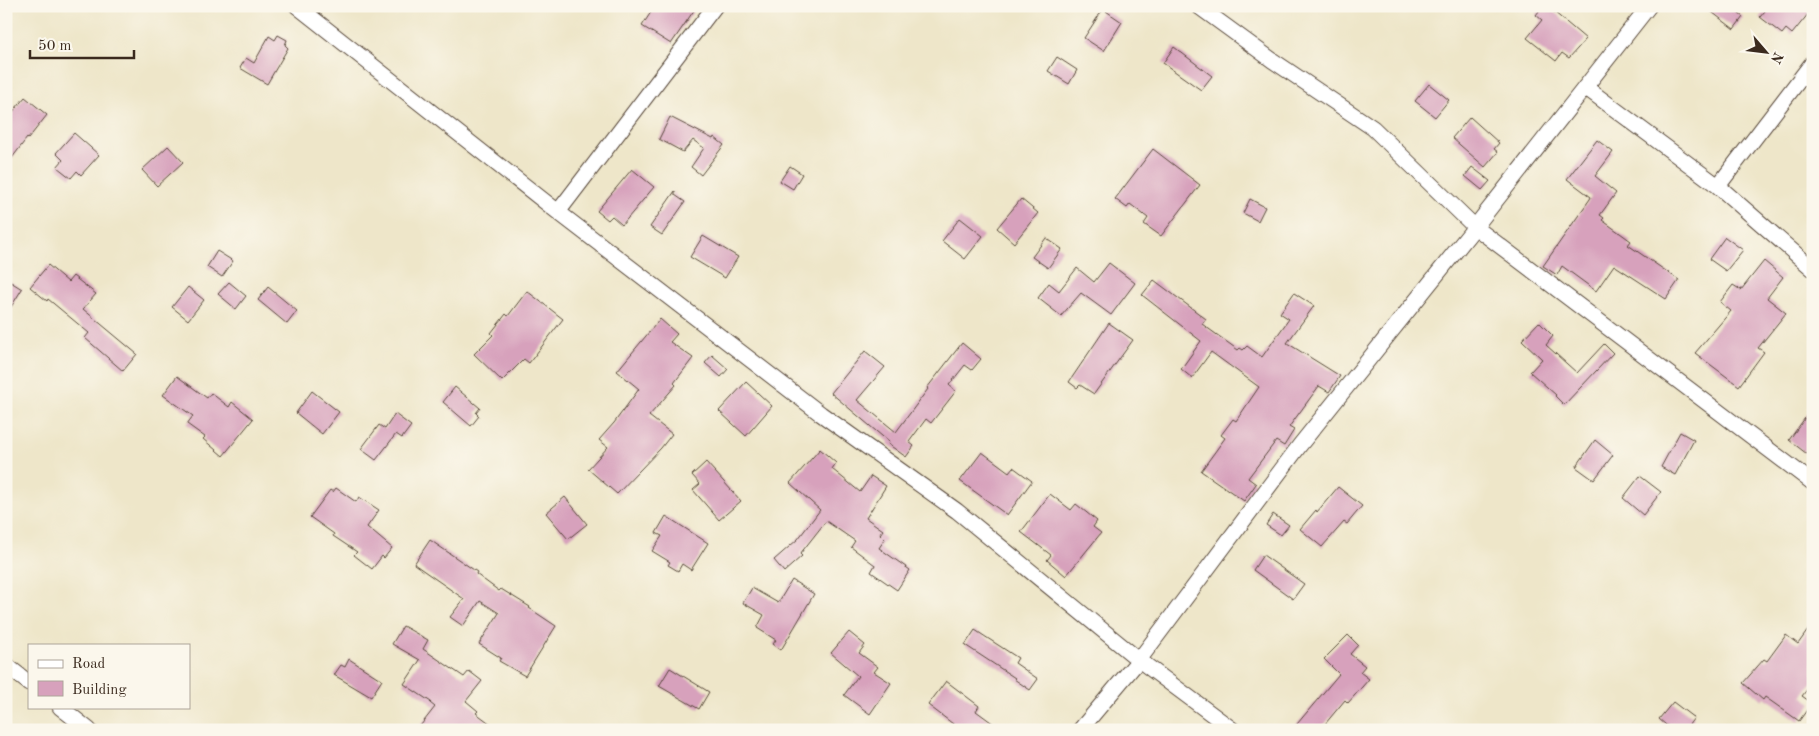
<svg xmlns="http://www.w3.org/2000/svg" width="1819" height="736" viewBox="0 0 1819 736" font-family="'Old Standard TT',serif">
<style>
.building{fill:#d7a1bc}
.lines{fill:none;stroke-linecap:round;stroke-linejoin:round}
.street-casing{stroke:#564638;stroke-width:17}
.street{stroke:#fff;stroke-width:15}
</style>
<rect width="100%" height="100%" fill="#fbf7ec"/>
<filter id="ink" filterUnits="userSpaceOnUse"><feTurbulence type="fractalNoise" baseFrequency=".02" numOctaves="2"/><feDisplacementMap in="SourceGraphic" scale="10" xChannelSelector="R" yChannelSelector="G"/><feConvolveMatrix kernelMatrix="1 2 1 2 8 2 1 2 1" color-interpolation-filters="sRGB"/></filter>
<filter id="wash" filterUnits="userSpaceOnUse"><feTurbulence type="fractalNoise" baseFrequency=".0096" numOctaves="4" result="noise"/><feDisplacementMap in="SourceGraphic" scale="20" xChannelSelector="R" yChannelSelector="G"/><feGaussianBlur stdDeviation="1.12" result="paint"/><feColorMatrix in="noise" values="0 0 0 0 0 0 0 0 0 0 0 0 0 0 0 0 0 1.4 0 .05"/><feComposite in="paint" operator="in"/></filter>
<g filter="url(#wash)">
<rect width="100%" height="100%" fill="#eee6c9"/>
<g id="blocks">
<path class="building" d="M655,6h42l-26,38 -29,-18z
M1543,6h4l39,33 -17,19 -7,-5 -6,8 -29,-23 15,-18 -6,-5z
M1704,6h25l14,11 -9,12z
M1769,6h44v2l-21,26 -6,-5 -4,5 -22,-17z
M1103,9l19,13 -18,29 -20,-13z
M278,35l9,5 -2,5 3,3 -21,36 -27,-16 6,-10 8,5 15,-27 6,4z
M1174,47l38,29 -11,14 -38,-27z
M1057,57l20,13 -8,14 -21,-13z
M1429,84l20,16 -14,17 -20,-16z
M25,97l22,18 -19,24 -1,-1 -21,28v-46z
M670,117l43,22 1,-2 10,8 -23,30 -10,-8 13,-19 -11,-8 -10,12 -24,-13z
M1470,117l29,26 -5,6 4,3 -13,15 -33,-29z
M74,133l25,22 -18,20 -4,-4 -6,7 -14,-11 6,-7 -7,-7z
M1597,140l16,12 -18,24 21,17 -16,22 4,3 -2,2 29,21 -3,4 51,35 -13,19 -52,-34 -18,26 -34,-25 -5,9 -14,-9 47,-67 1,-2 -24,-18z
M168,146l15,16 -26,24 -15,-16z
M1153,149l47,36 -39,51 -17,-12 4,-6 -18,-14 -3,4 -12,-9z
M790,166l12,8 -9,15 -13,-8z
M1472,167l18,14 -8,9 -17,-14z
M632,169l22,18 -32,38 -10,-9 -4,4 -11,-9z
M675,191v4l10,7 -23,33 -12,-8z
M1021,199l17,14 -24,30 -17,-15z
M1250,199l15,8 -7,14 -15,-8z
M960,218l23,18 -18,23 -23,-18z
M703,236l35,21 -13,21 -35,-21z
M1725,237l18,13 -17,21 -17,-12z
M1046,238l16,11 -14,19 -16,-11z
M217,251l16,10 -11,16 -15,-10z
M1764,261l19,16 -16,21 19,15 -28,35 6,4 -25,34 -44,-33 36,-42 -11,-9 13,-17 8,5z
M1109,263l26,20 -24,32 -30,-22 -20,23 -23,-18 11,-15 10,8 18,-23 17,14z
M48,265l20,17 5,-6 23,18 -13,15 54,45 -14,17 -38,-33 4,-5 -41,-34 -1,2 -17,-14z
M6,279l16,10 -16,26z
M1154,280l52,39 -4,5 36,26 2,-2 3,2 4,-4 15,11 27,-38 -9,-6 14,-20 20,13 -27,37 53,33 -11,16 -10,-6 -30,41 5,3 -10,16 -8,-5 -28,37 8,6 -12,17 -43,-30 24,-33 -4,-3 12,-16 3,2 23,-34 -48,-35 -19,26 -11,-9 20,-28 -59,-46z
M229,282l17,14 -10,13 -18,-15z
M188,287l16,13 -16,20 -16,-13z
M268,287l29,24 -10,13 -29,-24z
M527,291l36,28 -34,44 -5,-4 -22,22 -28,-27 19,-19 -2,-2 15,-19 2,2z
M660,319l17,15 -7,8 23,16 -19,25 2,2 -27,31 23,18 -11,14 -44,46 -29,-25 20,-22 -9,-7 15,-17 25,-34 -22,-18z
M1539,322l14,14 -7,9 31,28 27,-29 9,9 -49,52 -9,-9 1,-1 -26,-23 12,-13 -20,-19z
M1109,323l24,17 -39,54 -14,-9 -3,3 -8,-6z
M962,343l19,16 -9,11 -7,-5 -16,20 7,6 -25,32 -5,-4 -17,23 5,4 -8,11 -18,-13 1,-2 -58,-49 34,-42 20,16 -28,33 39,32 32,-43 -1,-1z
M712,355l16,14 -7,8 -16,-14z
M177,376l30,22 4,-5 18,14 3,-5 21,17 -30,37 -20,-17 2,-2 -18,-13 6,-8 -30,-21z
M746,382l26,24 -26,30 -27,-25z
M455,387l25,21 -4,5 3,3 -8,10 -28,-24z
M312,391l27,21 -17,22 -26,-21z
M1813,407v39l-6,8 -18,-14z
M395,414l16,12 -9,12 -6,-4 -20,26 -15,-11 18,-24 6,4z
M1680,432l14,8 -19,35 -14,-8z
M1595,440l18,15 -19,25 -18,-13z
M820,449l16,14 -4,6 28,23 11,-16 15,10 -20,32 17,12 -3,4 5,5 -6,9 31,22 -13,20 -26,-18 4,-7 -24,-18 4,-6 -29,-20 -26,33 2,2 -18,16 -10,-12 24,-21 22,-29 -30,-27z
M982,452l27,20 4,-5 19,14 -25,34 -47,-34z
M706,462l35,39 -22,19 -26,-30 7,-6 -8,-9z
M1640,476l21,16 -18,23 -20,-17z
M1338,487l24,19 -15,18 -3,-2 -22,25 -22,-18 16,-19 1,2z
M336,488l20,14 3,-5 20,13 -12,17 25,21 -8,10 -2,-2 -10,13 -18,-14 3,-3 -24,-16 1,-2 -24,-17 20,-27 3,2z
M1050,494l21,16 5,-6 21,17 -4,6 8,6 -35,43 -19,-16 4,-5 -30,-23z
M565,497l22,27 -19,15 -22,-26z
M1273,514l16,11 -8,10 -15,-10z
M666,516l42,27 -17,27 -9,-6 -4,7 -10,-6 2,-3 -18,-11 10,-15 -6,-3z
M430,540l47,32 -1,2 23,17 2,-2 29,18 -1,1 27,18 -31,50 -26,-15 2,-3 -22,-14 20,-31 -19,-12 -17,25 -13,-9 14,-18 -50,-35z
M1263,555l41,29 -11,15 -40,-29z
M792,580l22,14 -33,56 -8,-6 3,-4 -19,-12 7,-13 -21,-12 9,-15 26,15z
M1813,623v59l-11,14 10,7 -13,18 -34,-24 -2,3 -20,-17 21,-24 3,2 19,-26 12,9z
M403,626l25,14 -5,9 41,28 5,-6 13,10 -16,20 12,10 -2,2 23,17h-82l18,-23 -5,-4 1,-1 -27,-18 16,-24 -28,-16z
M975,630l43,28 -3,5 23,16 -8,11 -16,-11 1,-1 -50,-33z
M849,632l16,13 -6,8 19,14 -4,5 17,11 -21,31 -26,-19 14,-19 -27,-23z
M1348,635l10,10 -8,9 15,12 -5,6 9,7 -21,24 -3,-3 -25,30h-28l47,-56 -15,-15z
M349,659l33,21 -11,17 -37,-22 7,-10 4,2z
M670,668l39,24 -10,17 -40,-23z
M946,681l33,25 -3,5 26,19h-41l-33,-25z
M1673,702l21,16 -9,12h-13l-13,-11z"/>
</g>
</g>
<g filter="url(#ink)">
<use href="#blocks" fill-opacity="0" stroke="#564638" stroke-width="1"/>
<g class="lines">
<defs>
<path id="street" d="M297,6l261,206
M715,6l-157,206 263,202 136,97 182,149 -59,70
M1198,6l74,54 101,68 102,99 -175,218 -161,215 94,70
M1649,6l-174,221 338,256
M1585,87l133,99 95,-124
M1718,186l95,83
M6,665l23,18
M60,707l29,23"/>
</defs>
<use href="#street" class="street-casing"/>
<use href="#street" class="street"/>
</g>
</g>
<rect width="1819" height="736" fill="none" stroke="#fbf7ec" stroke-width="25"/>
<rect x="28" y="644" width="162" height="65" fill="#fbf7ec" stroke="#aea59a"/>
<rect x="38" y="660" width="25" height="8" fill="#ffffff" stroke="#aea59a"/>
<text x="72" y="668" font-size="15" fill="#3b2a1e">Road</text>
<rect x="38" y="681" width="25" height="15" fill="#d7a1bc" stroke="#aea59a"/>
<text x="72" y="694" font-size="15" fill="#3b2a1e">Building</text>
<g transform="translate(1766 52) rotate(118)" stroke="#fbf7ec" stroke-width="4" paint-order="stroke">
<path d="M0-4L9 19L0 12L-9 19Z" fill="#3b2a1e"/>
<text y="-8" font-size="14" font-weight="bold" text-anchor="middle" fill="#3b2a1e">N</text>
</g>
<path d="M30 50v8h104v-8" fill="none" stroke="#3b2a1e" stroke-width="2.5"/>
<text x="38" y="50" font-size="15" fill="#3b2a1e" stroke="#fbf7ec" stroke-width="4" paint-order="stroke">50 m</text>
</svg>
